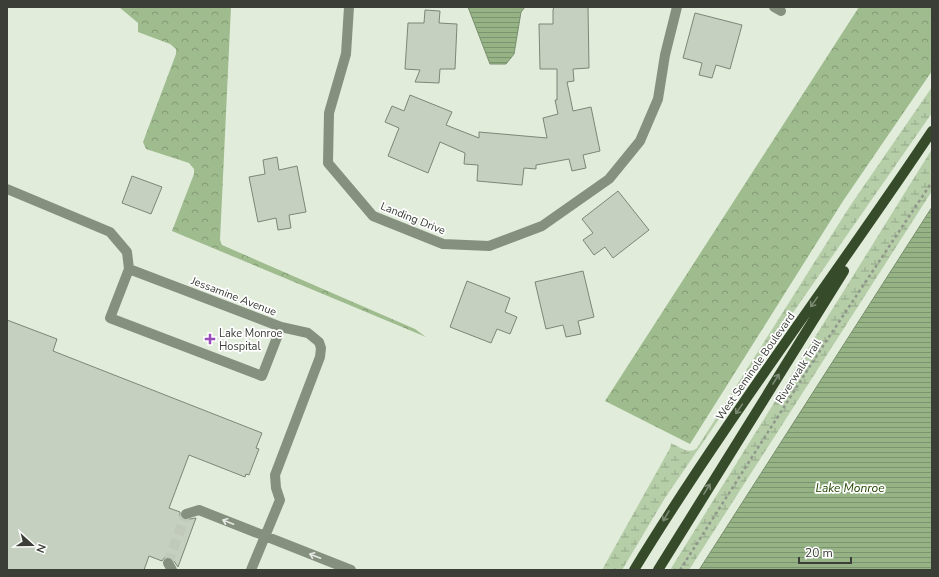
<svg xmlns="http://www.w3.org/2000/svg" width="939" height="577" viewBox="0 0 939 577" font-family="'Nunito Sans',sans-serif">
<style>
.forest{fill:url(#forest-crowns)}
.wetland{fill:url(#wetland-marsh)}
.water{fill:url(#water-rules);stroke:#7a906e}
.building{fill:#c5d0c0;stroke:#7d8677}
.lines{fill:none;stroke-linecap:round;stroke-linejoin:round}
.minor-tunnel{stroke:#c0c9ba;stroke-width:10;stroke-dasharray:10 5;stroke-linecap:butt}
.path{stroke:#8f978b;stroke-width:2.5;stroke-dasharray:3 3;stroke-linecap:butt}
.minor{stroke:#85917e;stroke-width:10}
.major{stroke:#364b29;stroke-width:10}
.oneway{stroke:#7c8a74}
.oneway2{stroke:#e7e9e5}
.poi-dot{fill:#994bbb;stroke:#fff;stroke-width:1.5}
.labels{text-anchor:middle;stroke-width:3.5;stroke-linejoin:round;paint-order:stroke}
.street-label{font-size:11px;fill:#3a3e37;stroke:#fff}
.poi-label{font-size:11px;fill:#3a3e37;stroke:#fff;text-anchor:start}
.water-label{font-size:12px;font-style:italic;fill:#234601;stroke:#fff}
</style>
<defs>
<pattern id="forest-crowns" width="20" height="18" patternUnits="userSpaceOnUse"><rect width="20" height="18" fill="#9fbc8e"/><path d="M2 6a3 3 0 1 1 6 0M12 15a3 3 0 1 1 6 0" fill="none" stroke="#839a75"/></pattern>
<pattern id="wetland-marsh" width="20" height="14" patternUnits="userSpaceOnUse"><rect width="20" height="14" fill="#b6cea8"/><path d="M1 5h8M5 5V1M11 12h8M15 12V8" fill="none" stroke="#95a98a"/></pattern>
<pattern id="water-rules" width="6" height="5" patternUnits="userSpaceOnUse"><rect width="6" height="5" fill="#96b385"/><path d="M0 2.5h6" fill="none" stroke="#7b936e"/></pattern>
</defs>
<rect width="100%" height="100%" fill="#e1ecdb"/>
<path class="forest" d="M119,7h112l-11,233 2,5 193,84 11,8 -254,-106 22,-57v-5l-5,-6 -43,-14 -3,-7 33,-88v-5l-6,-5 -32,-12v-9z
M859,7h73v64l-89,130 -153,243 -85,-43z"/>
<path class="wetland" d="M932,87v26l-213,306 -54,79 -43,72h-20l68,-122 1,-5c9,4 18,12 26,5l153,-242z
M932,149v42l-243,379h-19z"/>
<path class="water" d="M468,7h57l-4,5 -7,42 -8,10h-16z
M932,207v363h-233z"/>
<path class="building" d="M554,7h34l1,61 -16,1 1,12 -7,1 6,29 18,-4 9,44 -17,4 3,13 -14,3 -3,-12 -33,6v4l-12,-1 -2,17 -45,-4 1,-16 -14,-1 1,-11 -25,-11 -12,31 -40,-17 11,-28 -14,-6 7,-16 12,5 6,-16 42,17 -6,13 33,13v-6l68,6 -4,-20 15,-4 -3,-14h2v-31h-17l-1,-45h14v-14z
M425,10l15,1 -1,12 18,1 -2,45h-15l-1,14 -24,-1 5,-12 -15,-1 3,-46h16z
M695,13l47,12 -12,44 -14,-4 -4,13 -13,-3 3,-12 -19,-5z
M277,157l2,13 18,-4 9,46 -17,3 2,13 -13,2 -2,-12 -18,4 -9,-45 16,-3 -2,-14z
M132,176l30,11 -11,27 -29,-11z
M618,191l31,39 -36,28 -8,-11 -11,8 -11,-15 10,-7 -11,-14z
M583,271l11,46 -16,4 3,13 -15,3 -3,-12 -17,4 -11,-47z
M467,281l43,17 -5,14 12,5 -7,17 -13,-5 -6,14 -41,-16z
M7,320l50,19 -4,12 209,82 -6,15 3,1 -10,26 -3,-1 -1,3 -56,-22 -20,53 11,4v4l4,4 12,-2 -18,49 -7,-10h-6l-3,4 -13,-5 -5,14h-137z"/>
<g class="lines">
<path class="minor-tunnel" d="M168,563l18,-49"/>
<path class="path" d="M680,570l141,-221 111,-167"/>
<path class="minor" d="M349,7l-3,47 -17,59 -1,50 45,53 70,28 46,2 53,-20 67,-47 31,-38 18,-42 7,-44 12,-48
M774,7l7,4
M7,189l103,43 17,20 2,17 -19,49 152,58 19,-49
M129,269l152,58 27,6 11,9 2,6 -1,9 -45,118 1,13 4,12 -29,70
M186,514l13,-4 152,60
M168,563l4,7"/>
<path class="major" d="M634,570c92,-151 200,-292 298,-439
M658,570l186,-299"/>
</g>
<defs><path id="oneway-shaft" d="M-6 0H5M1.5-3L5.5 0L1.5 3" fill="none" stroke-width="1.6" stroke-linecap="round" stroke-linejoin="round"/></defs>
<g class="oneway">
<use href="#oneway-shaft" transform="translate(814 302) rotate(125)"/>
<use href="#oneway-shaft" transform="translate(776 379) rotate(-58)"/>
<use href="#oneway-shaft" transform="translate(739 409) rotate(125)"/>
<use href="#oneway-shaft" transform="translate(707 489) rotate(-58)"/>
<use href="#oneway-shaft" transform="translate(666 516) rotate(121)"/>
</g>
<g class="oneway2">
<use href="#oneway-shaft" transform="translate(228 522) rotate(-158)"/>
<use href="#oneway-shaft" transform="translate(315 556) rotate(-159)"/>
</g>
<path class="poi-dot" d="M208 333h4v4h4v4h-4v4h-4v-4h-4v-4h4z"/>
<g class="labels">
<g class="street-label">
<text transform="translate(413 218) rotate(22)" y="4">Landing Drive</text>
<text transform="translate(234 296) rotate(21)" y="4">Jessamine Avenue</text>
<text transform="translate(755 366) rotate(-55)" y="4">West Seminole Boulevard</text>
<text transform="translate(798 371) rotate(-57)" y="4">Riverwalk Trail</text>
</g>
<g class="poi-label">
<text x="219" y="337">Lake Monroe<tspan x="219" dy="13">Hospital</tspan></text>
</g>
<g class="water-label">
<text x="850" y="492">Lake Monroe</text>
</g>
</g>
<rect width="939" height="577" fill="none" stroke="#3a3e37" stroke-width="16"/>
<g transform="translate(32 545) rotate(111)" stroke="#ffffff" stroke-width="3" paint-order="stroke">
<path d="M0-3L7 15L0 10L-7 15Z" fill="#3a3e37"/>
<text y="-6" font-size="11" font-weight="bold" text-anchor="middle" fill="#3a3e37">N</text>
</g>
<path d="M799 557v6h52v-6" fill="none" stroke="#3a3e37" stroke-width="2"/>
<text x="805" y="557" font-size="12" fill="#3a3e37" stroke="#ffffff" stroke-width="3" paint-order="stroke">20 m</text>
</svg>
